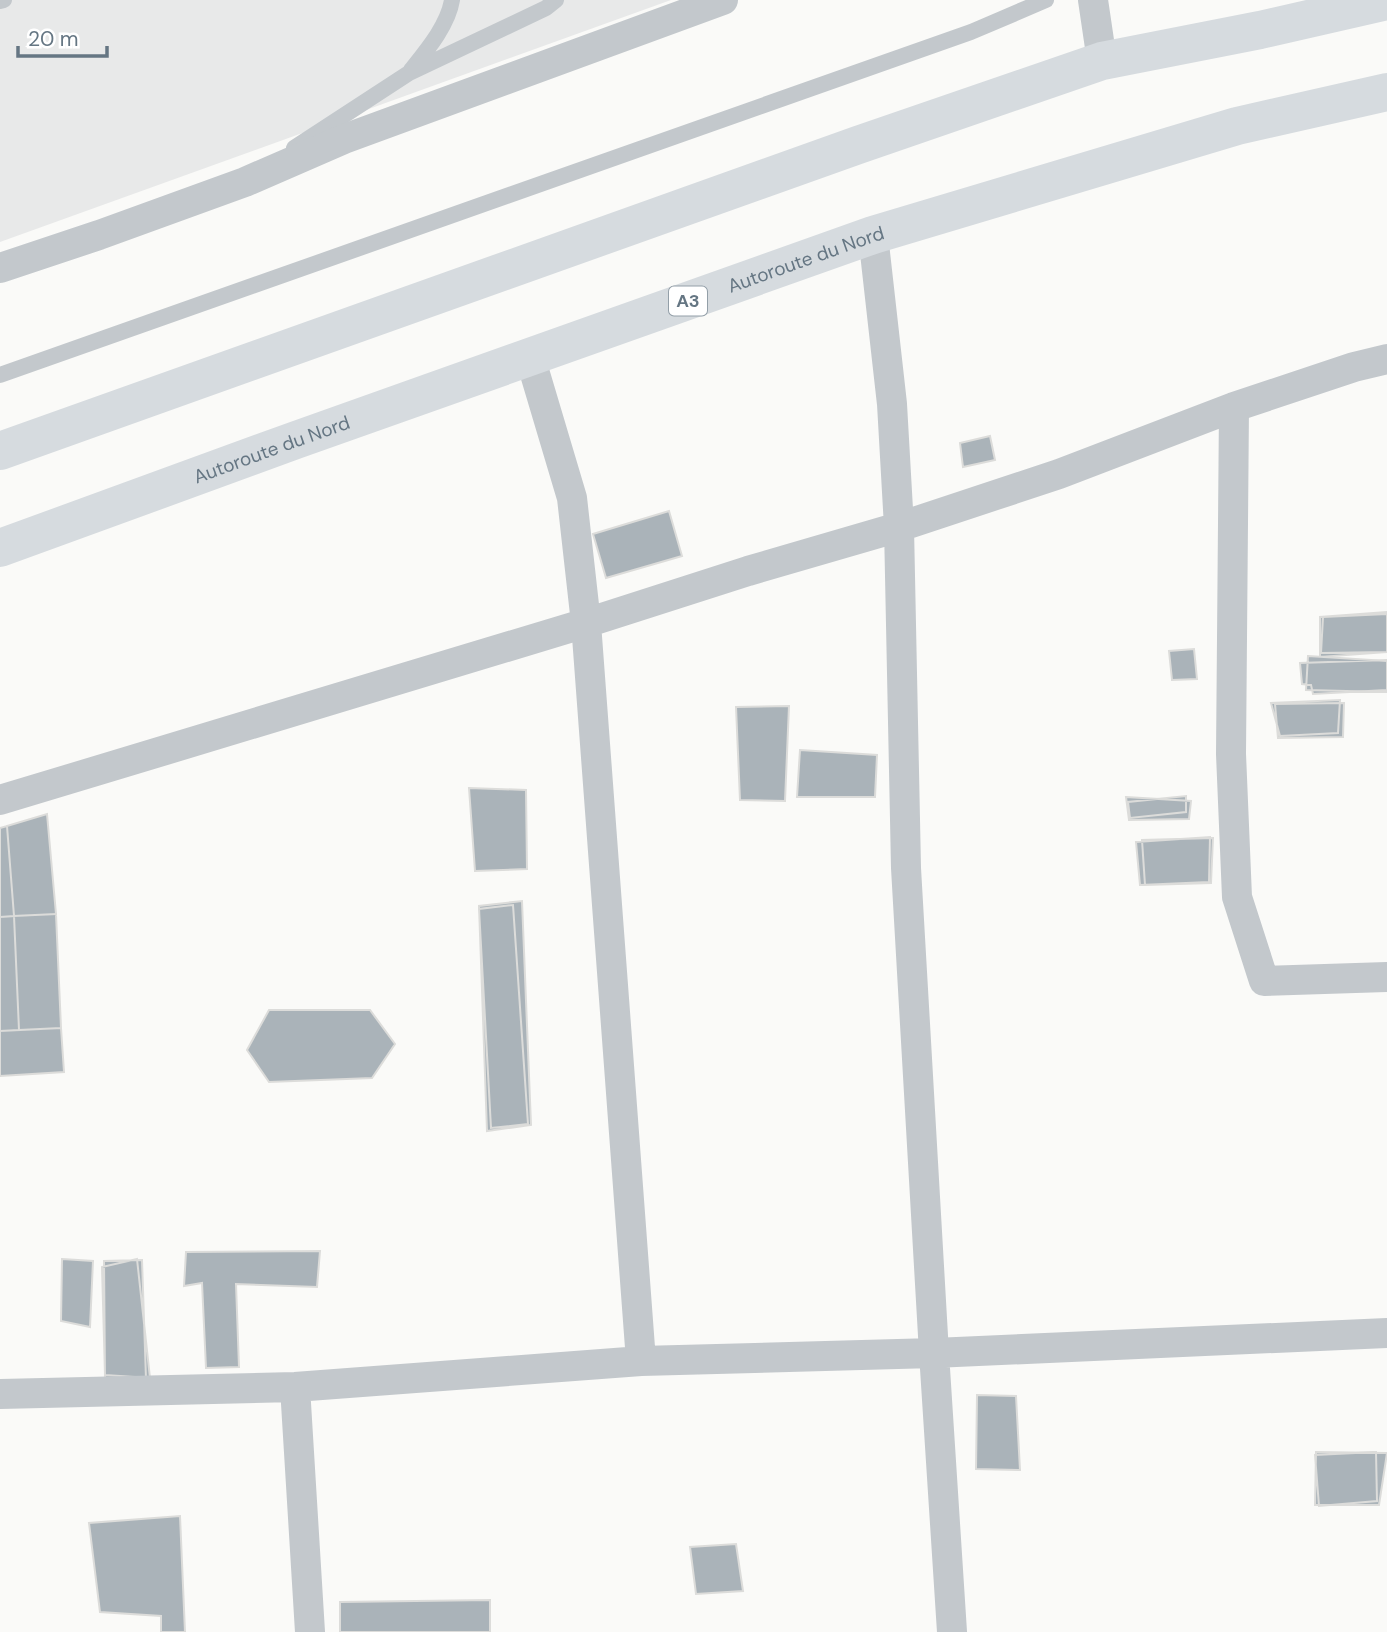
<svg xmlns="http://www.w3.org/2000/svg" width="1387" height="1632" viewBox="0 0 1387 1632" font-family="'DM Sans',sans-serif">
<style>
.built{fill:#e8e9e9}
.building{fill:#aab3b9;stroke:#dcdcda;stroke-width:2}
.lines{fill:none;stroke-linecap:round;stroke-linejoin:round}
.lane{stroke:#c3c8cc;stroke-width:16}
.street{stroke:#c3c8cc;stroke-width:30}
.highway{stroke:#d6dbdf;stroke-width:38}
.labels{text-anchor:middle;stroke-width:7;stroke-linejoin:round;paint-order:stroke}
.shield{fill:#fff;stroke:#939fa8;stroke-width:2}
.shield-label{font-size:18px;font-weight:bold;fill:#657683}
.street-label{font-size:19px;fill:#657683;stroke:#fff}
</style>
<rect width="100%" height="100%" fill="#fafaf8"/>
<path class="built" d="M0,0h671l-671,242z"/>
<path class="building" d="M990,436l5,24 -32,7 -3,-24z
M669,511l13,45 -76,22 -13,-44z
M1387,612v40l-67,5v-40z
M1387,614v38l-66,1 2,-36z
M1194,649l3,30 -25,1 -3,-29z
M1308,656l79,5v31l-81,-2z
M1387,660v30l-74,4 -2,-9 -9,-1 -2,-21z
M1340,700l-2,33 -58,3 -9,-33z
M1344,703l-1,34 -65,1 -3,-34z
M789,706l-4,95 -45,-1 -4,-93z
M800,750l77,5 -2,42h-78z
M469,788l57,2 1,79 -52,2z
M1186,796v16l-56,6 -2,-16z
M1126,797l65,4 -2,18 -60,1z
M47,814l9,100 -42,2 -7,-90z
M7,826l7,90 -14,1v-89z
M1210,837l-1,45 -69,3 -4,-43z
M1213,838l-2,45 -66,2 -3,-45z
M522,901l9,224 -44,6 -8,-225z
M513,905l15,219 -37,4 -12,-219z
M56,914l5,114 -42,2 -5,-114z
M14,916l5,114 -19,1v-114z
M269,1010h101l25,34 -23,34 -103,4 -22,-32z
M61,1028l3,44 -64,4v-45z
M320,1251l-3,36 -81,-3 3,83 -33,1 -4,-85 -18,3 2,-34z
M62,1259l31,2 -3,66 -29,-6z
M137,1259l13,119 -45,-3 -3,-108z
M142,1260l4,119 -41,1 -1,-119z
M977,1395l39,1 4,74 -44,-1z
M1316,1452l71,1 -8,52h-64z
M1376,1452l1,49 -58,5 -4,-51z
M180,1516l5,116h-24v-16l-61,-4 -11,-89z
M736,1544l7,47 -47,3 -6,-47z
M490,1600v32h-150v-30z"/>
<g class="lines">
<path class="lane" d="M0,1l4,-1
M411,70c16,-20 37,-45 41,-70
M294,148l115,-75 137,-65 10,-8
M0,375l971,-343 75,-32"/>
<path class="street" d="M1093,0l9,61
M873,235l19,169 7,123 7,341 28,485 18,279
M0,268l99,-33 146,-53 99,-43 379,-139
M530,357l42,141 14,125 55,738
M1234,407l-3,347 6,143 27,84 123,-4
M0,800l586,-177 162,-52 151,-44 160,-53 175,-67 120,-40 33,-8
M295,1387l15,245
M0,1394l295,-7 346,-26 293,-8 453,-20"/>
<g class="highway">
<path d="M0,451l858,-306 244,-84 158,-31 127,-29"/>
<path id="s1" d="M0,548l296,-108 577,-205 364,-109 150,-34"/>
</g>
</g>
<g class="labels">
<rect class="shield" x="669" y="286.5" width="38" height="29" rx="5"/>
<g class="shield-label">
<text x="688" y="307">A3</text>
</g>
<g class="street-label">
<text dy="7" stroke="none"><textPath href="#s1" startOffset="856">Autoroute du Nord</textPath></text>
<text dy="7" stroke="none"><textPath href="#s1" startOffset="289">Autoroute du Nord</textPath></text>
</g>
</g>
<path d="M18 46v10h89v-10" fill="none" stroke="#657683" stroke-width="3.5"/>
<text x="28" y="46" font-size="21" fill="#657683" stroke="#ffffff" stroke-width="5" paint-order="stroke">20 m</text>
</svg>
